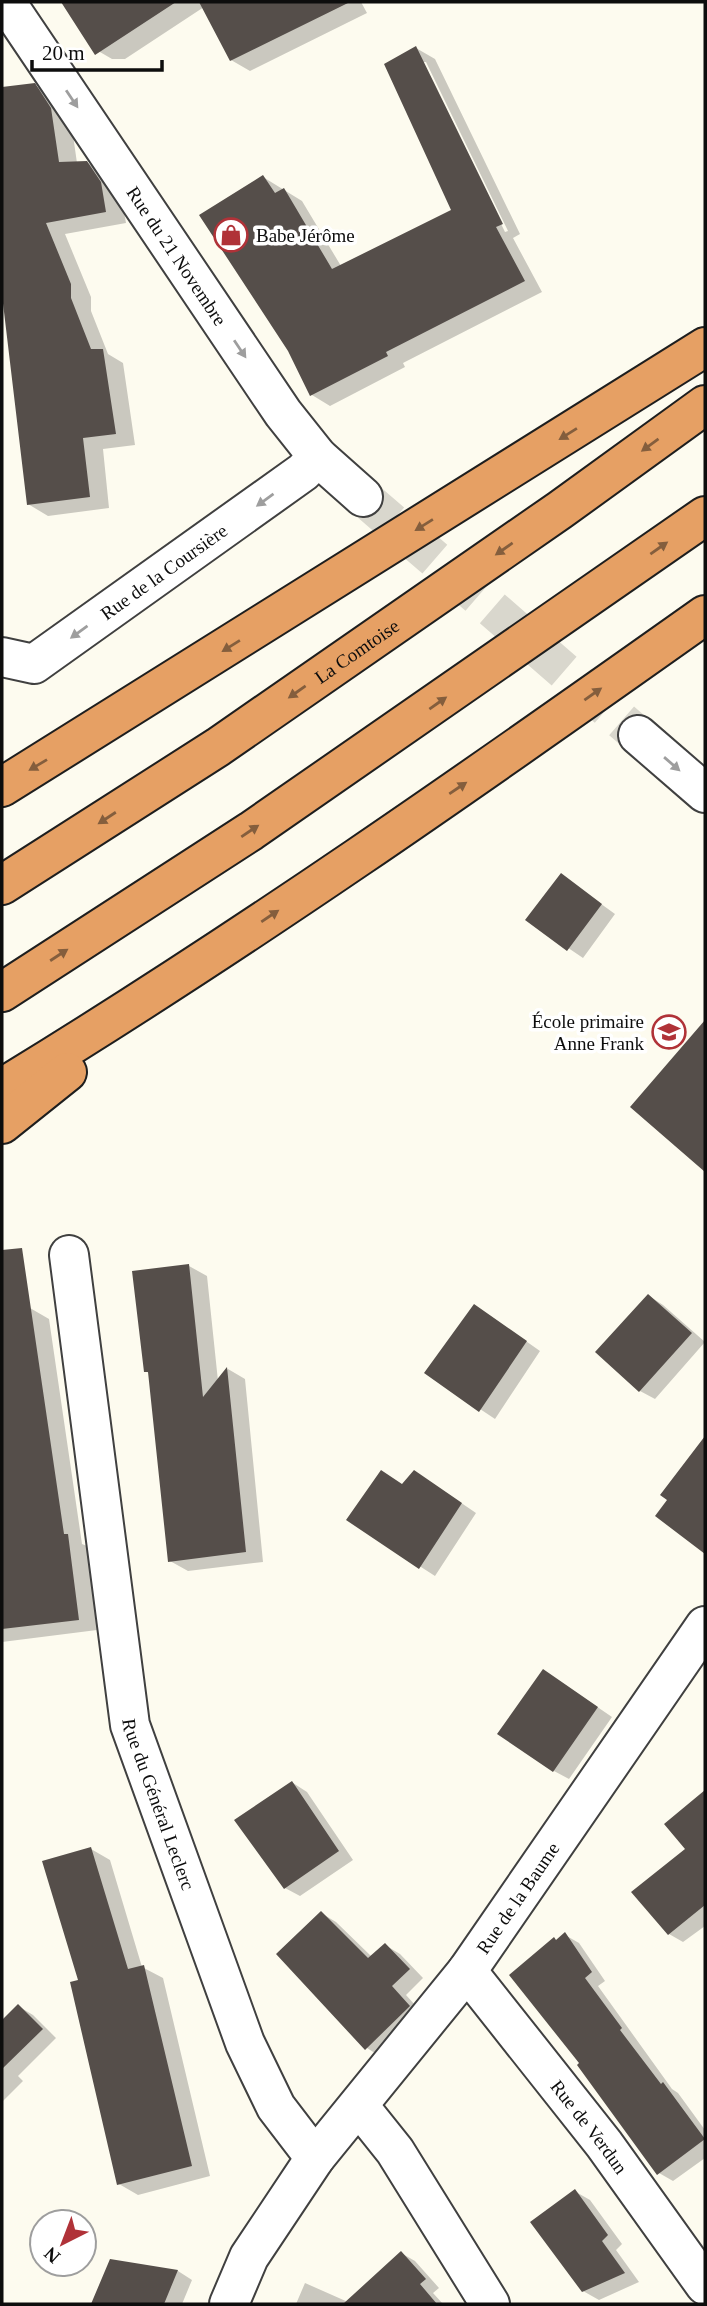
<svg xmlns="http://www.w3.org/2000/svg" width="707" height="2306" viewBox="0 0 707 2306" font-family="Georgia,serif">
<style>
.shadow{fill:#0003;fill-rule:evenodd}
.building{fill:#554e4a}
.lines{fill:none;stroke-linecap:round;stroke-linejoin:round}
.tertiary-tunnel{stroke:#d9d7cd;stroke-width:38;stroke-dasharray:38 19;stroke-linecap:butt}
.minor-casing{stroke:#404040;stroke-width:42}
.tertiary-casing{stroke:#404040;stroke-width:42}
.motorway-casing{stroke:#1e1e1e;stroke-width:42}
.minor{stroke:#fff;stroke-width:38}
.tertiary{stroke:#fff;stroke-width:38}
.motorway{stroke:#e6a064;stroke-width:38}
.oneway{fill:#9e9e9e}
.oneway2{fill:#845e3d}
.labels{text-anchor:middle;stroke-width:7;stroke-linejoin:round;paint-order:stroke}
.poi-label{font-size:19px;fill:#0d0d0d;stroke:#fff;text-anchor:start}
.street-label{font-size:19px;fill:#0d0d0d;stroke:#fff}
</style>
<rect width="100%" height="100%" fill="#fdfbef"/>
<path class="shadow" d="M63,2h298l6,11 -117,58 -19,-11 -27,-53 -79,52h-13l-19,-11z
M416,48l19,11 85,175 -7,4 29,54 -139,71 2,4 -75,39 -18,-11 -22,-45 -27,-173 39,24 39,65 113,-55zM422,62h4l82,169 -3,1z
M34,85l21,12 16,24 6,42 9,-1 21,12 14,21 5,28 -61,11 26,63v14l17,43 15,9 12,82 -32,4 6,59 -61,8 -20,-12 -26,-223v-192z
M561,875l54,39 -32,44 -56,-38z
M705,1023v147l-73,-63z
M189,1266l18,10 11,105 10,-12 17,10 18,183 -75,9 -18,-10 -20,-187 -4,-3z
M649,1296l14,9 42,37 -50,57 -15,-8 -43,-39z
M30,1308l19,11 33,225 5,2 10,84 -95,12v-330z
M489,1315l51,36 -45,68 -69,-46z
M429,1481l47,32 -41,63 -87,-56z
M558,1680l54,37 -43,62 -15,-8z
M293,1783l14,9 46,68 -53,36 -15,-8z
M705,1793v133l-22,16 -14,-8 18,-85 -20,-24z
M91,1849l19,11 32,107 21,11 47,198 -72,19 -19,-11 -39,-203z
M321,1913l15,9 36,35 13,-12 15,9 23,24 -17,17 18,20 -43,42 -14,-9z
M565,1935l14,8 26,38 -7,5 74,103 6,4 27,37v28l-32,23 -14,-8 -102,-232z
M18,2006l15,9 23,23 -38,38 5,5 -21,21v-80z
M576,2192l14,8 32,44 -6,6 23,32 -40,18 -16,-9z
M401,2253l14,8 24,27 -6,5 10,11h-147l9,-21 43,19z
M111,2261l67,10 14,9 -10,24h-89z"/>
<path class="building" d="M61,2h115l-81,53z
M199,2h151l-120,59z
M416,46l87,178 -7,3 29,54 -139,71 2,4 -78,40 -22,-45 -89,-136 64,-40 12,18 9,-5 48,81 119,-59 -67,-146z
M35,83l16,25 8,54 28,-1 14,21 5,30 -60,11 25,61v14l20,51h12l13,85 -33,4 7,59 -63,8 -25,-210v-208z
M561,873l41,31 -35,47 -42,-31z
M705,1020v152l-75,-65z
M22,1248l42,286h4l11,86 -77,9v-379z
M189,1264l14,133 24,-30 19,185 -78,10 -20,-190h-4l-12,-101z
M648,1294l44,39 -53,59 -44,-40z
M474,1304l53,37 -48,71 -55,-39z
M705,1436v118l-50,-38 12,-16 -7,-5z
M381,1470l21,14 12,-14 48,33 -43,66 -73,-49z
M543,1669l55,38 -45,65 -56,-38z
M292,1781l47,70 -55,38 -50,-69z
M705,1790v115l-37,30 -37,-43 54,-43 -21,-25z
M91,1847l37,122 16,-4 48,201 -75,19 -47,-203 8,-2 -36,-119z
M321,1911l47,47 17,-15 25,26 -18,17 18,20 -45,44 -89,-96z
M565,1932l27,40 -7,6 37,50 -2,2 41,54 2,-2 42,57 -48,36 -80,-110 2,-2 -70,-88 45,-38 2,3z
M18,2004l25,25 -41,40v-49z
M575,2189l33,46 -6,6 23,32 -43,19 -52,-70z
M401,2251l25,28 -6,5 17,20h-94z
M110,2259l68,11 -14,34h-73z"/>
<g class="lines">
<path class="tertiary-tunnel" d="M363,497l275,238"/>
<defs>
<g id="minor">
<path id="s1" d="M2,657l32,7 269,-192 15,-15"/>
<path id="s2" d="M69,1255l61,470 115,318 31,64 39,51"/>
<path id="s3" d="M467,1971l137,173 101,141"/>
<path d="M359,2106l36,45 95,153"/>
<path id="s4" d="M229,2304l20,-47 66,-99 152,-187 238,-345"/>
</g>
<g id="tertiary">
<path id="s5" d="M6,2l277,411 35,44 45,40"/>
<path d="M638,735l67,58"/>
</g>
<g id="motorway">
<path d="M2,787l703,-440"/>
<path id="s6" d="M2,885l216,-138 342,-237 145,-105"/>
<path d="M2,992l249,-161 454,-315"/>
<path d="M2,1088c241,-147 473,-310 703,-473"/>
<path d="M2,1124l65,-52"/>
</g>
</defs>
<use href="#minor" class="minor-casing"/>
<use href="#tertiary" class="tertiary-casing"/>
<use href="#motorway" class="motorway-casing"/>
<use href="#minor" class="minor"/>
<use href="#tertiary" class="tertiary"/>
<use href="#motorway" class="motorway"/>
</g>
<defs><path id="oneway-solid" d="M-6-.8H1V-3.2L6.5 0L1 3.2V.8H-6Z" transform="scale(1.75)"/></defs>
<g class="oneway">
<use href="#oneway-solid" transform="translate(72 99) rotate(56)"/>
<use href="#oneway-solid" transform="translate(240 349) rotate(56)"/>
<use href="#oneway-solid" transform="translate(265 500) rotate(144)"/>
<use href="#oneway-solid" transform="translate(79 632) rotate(144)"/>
<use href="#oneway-solid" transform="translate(672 764) rotate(41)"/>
</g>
<g class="oneway2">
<use href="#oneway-solid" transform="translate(568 434) rotate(148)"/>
<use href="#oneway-solid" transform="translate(650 445) rotate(144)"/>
<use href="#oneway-solid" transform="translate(424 525) rotate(148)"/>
<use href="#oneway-solid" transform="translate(659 548) rotate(-35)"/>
<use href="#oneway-solid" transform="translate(504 549) rotate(145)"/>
<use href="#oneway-solid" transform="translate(231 646) rotate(148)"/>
<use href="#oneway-solid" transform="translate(297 692) rotate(145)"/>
<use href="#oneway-solid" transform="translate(593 694) rotate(-35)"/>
<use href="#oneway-solid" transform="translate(438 703) rotate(-35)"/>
<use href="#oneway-solid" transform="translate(38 765) rotate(149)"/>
<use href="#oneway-solid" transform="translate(458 788) rotate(-34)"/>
<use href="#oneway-solid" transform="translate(107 818) rotate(147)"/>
<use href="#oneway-solid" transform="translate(250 831) rotate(-34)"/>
<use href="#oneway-solid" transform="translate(270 916) rotate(-34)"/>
<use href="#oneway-solid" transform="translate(59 955) rotate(-33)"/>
</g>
<defs>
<symbol id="shop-ring" viewBox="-11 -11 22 22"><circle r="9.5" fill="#fff" stroke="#b03238" stroke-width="1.5"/><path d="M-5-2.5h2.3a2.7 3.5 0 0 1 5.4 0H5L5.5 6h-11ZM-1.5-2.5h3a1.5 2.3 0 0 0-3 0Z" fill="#b03238"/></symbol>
<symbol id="school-ring" viewBox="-11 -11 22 22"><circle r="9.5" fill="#fff" stroke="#b03238" stroke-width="1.5"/><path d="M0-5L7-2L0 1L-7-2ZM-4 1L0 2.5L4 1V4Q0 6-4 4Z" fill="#b03238"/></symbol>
</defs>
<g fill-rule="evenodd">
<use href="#shop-ring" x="212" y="216" width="38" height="38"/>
<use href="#school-ring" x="650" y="1013" width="38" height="38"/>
</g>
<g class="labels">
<g class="poi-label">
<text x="256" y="242">Babe Jérôme</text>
<text x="644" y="1028" text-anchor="end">École primaire<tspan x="644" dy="22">Anne Frank</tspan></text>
</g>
<g class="street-label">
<text dy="7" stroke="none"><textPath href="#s5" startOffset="306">Rue du 21 Novembre</textPath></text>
<text dy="7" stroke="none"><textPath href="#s1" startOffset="192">Rue de la Coursière</textPath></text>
<text dy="7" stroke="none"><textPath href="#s6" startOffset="425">La Comtoise</textPath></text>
<text dy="7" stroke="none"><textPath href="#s2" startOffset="558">Rue du Général Leclerc</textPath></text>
<text dy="7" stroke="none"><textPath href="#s4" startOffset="500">Rue de la Baume</textPath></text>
<text dy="7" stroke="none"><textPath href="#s3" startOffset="198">Rue de Verdun</textPath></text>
</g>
</g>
<rect width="707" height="2306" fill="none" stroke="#0d0d0d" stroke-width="7"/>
<g transform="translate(63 2243) rotate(222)"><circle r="33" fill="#ffffff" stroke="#9e9e9e" stroke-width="2"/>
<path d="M0-5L12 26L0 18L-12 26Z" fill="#b03238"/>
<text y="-10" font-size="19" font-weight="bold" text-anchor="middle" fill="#0d0d0d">N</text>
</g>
<path d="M32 60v10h130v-10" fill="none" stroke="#0d0d0d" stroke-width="3.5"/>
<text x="42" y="60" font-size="21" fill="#0d0d0d" stroke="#ffffff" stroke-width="5" paint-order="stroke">20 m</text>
</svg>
